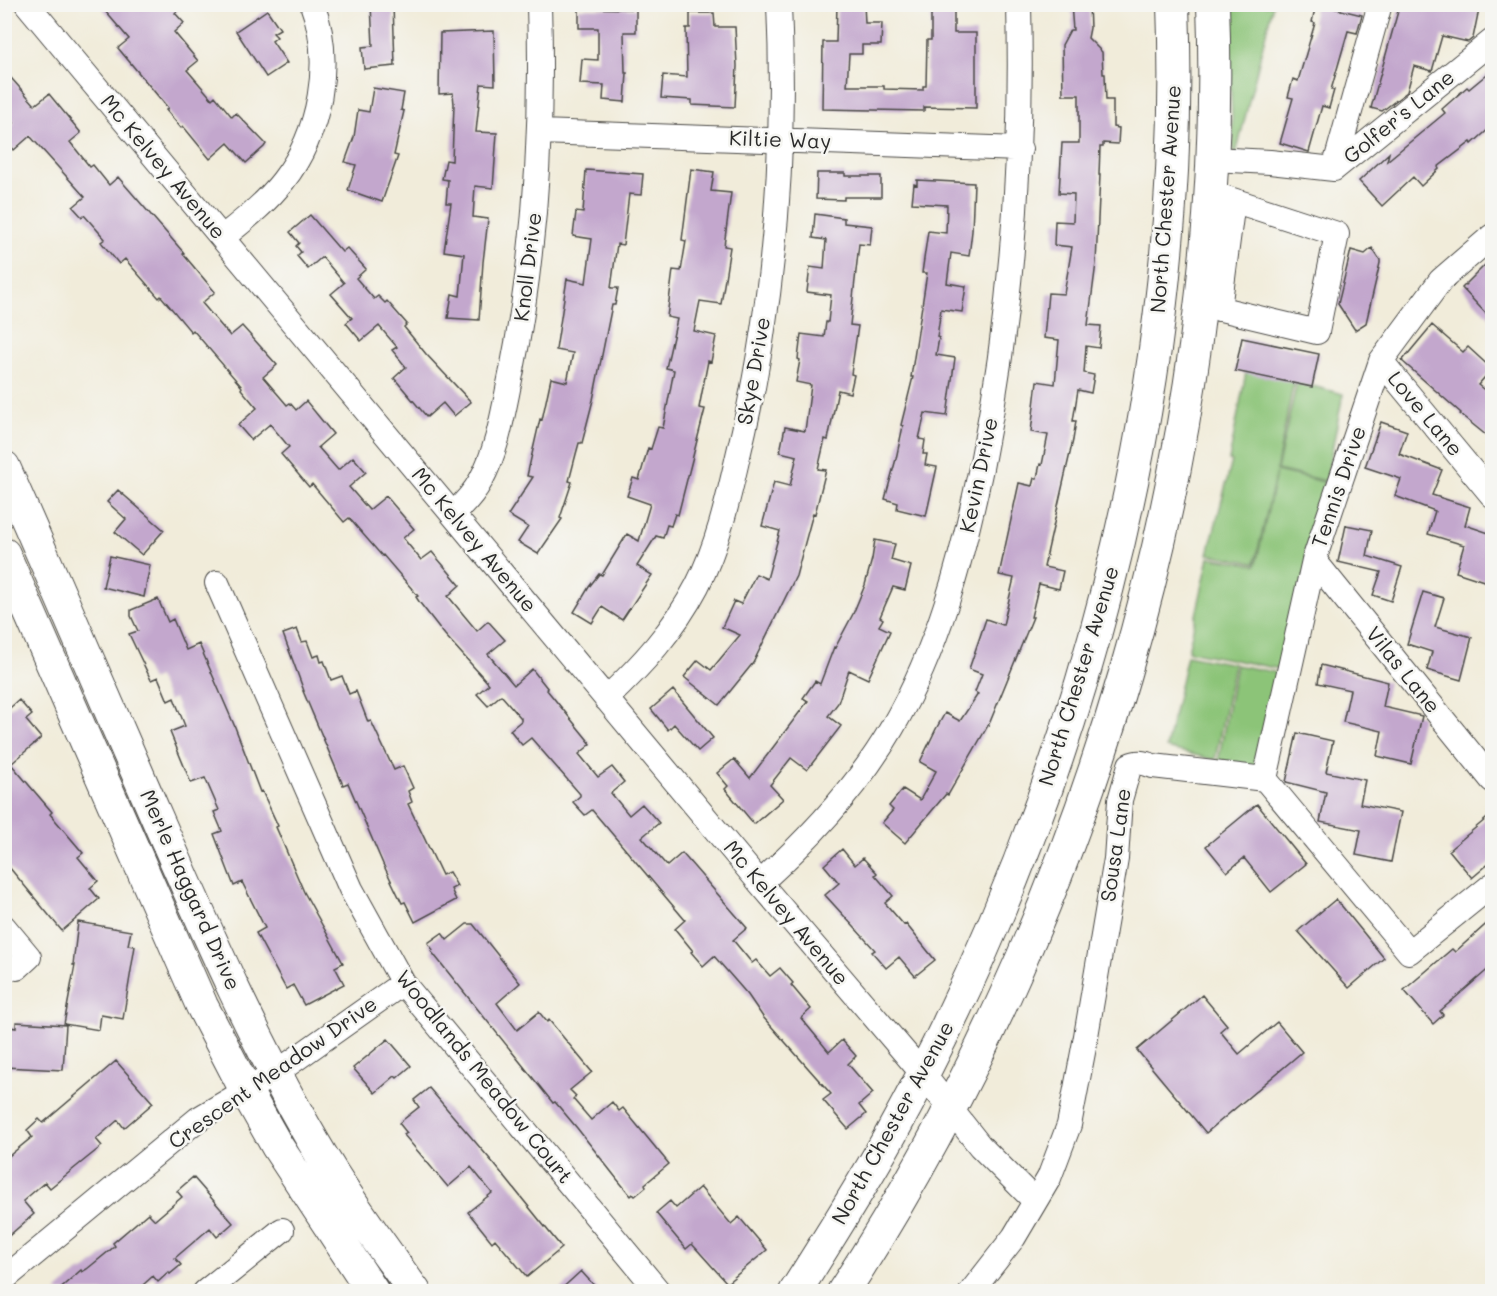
<svg xmlns="http://www.w3.org/2000/svg" width="1497" height="1296" viewBox="0 0 1497 1296" font-family="Mali,sans-serif">
<style>
.green{fill:#8cc478;stroke:#5c7852;stroke-width:1.5}
.building{fill:#c3a7cd}
.lines{fill:none;stroke-linecap:round;stroke-linejoin:round}
.minor-casing{stroke:#494845;stroke-width:26}
.major-casing{stroke:#494845;stroke-width:34}
.minor{stroke:#fff;stroke-width:24}
.major{stroke:#fff;stroke-width:32}
.labels{text-anchor:middle;stroke-width:5;stroke-linejoin:round;paint-order:stroke}
.street-label{font-size:21px;fill:#2b2b2b;stroke:#f6f6f2}
</style>
<rect width="100%" height="100%" fill="#f6f6f2"/>
<filter id="ink" filterUnits="userSpaceOnUse"><feTurbulence type="fractalNoise" baseFrequency=".0167" numOctaves="2"/><feDisplacementMap in="SourceGraphic" scale="12" xChannelSelector="R" yChannelSelector="G"/><feConvolveMatrix kernelMatrix="1 2 1 2 8 2 1 2 1" color-interpolation-filters="sRGB"/></filter>
<filter id="wash" filterUnits="userSpaceOnUse"><feTurbulence type="fractalNoise" baseFrequency=".008" numOctaves="4" result="noise"/><feDisplacementMap in="SourceGraphic" scale="24" xChannelSelector="R" yChannelSelector="G"/><feGaussianBlur stdDeviation="1.35" result="paint"/><feColorMatrix in="noise" values="0 0 0 0 0 0 0 0 0 0 0 0 0 0 0 0 0 1.4 0 .05"/><feComposite in="paint" operator="in"/></filter>
<g filter="url(#wash)">
<rect width="100%" height="100%" fill="#f1ecda"/>
<path class="green" d="M1227,5h46l-39,157z
M1246,372l48,9 -18,90 48,11 -39,188 -97,-19 21,-94 47,8 20,-92 -21,90 -47,-9 24,-93 -3,-1z
M1297,382l46,12 -17,87 -49,-11z
M1187,655l47,9 -19,96 -49,-12z
M1236,665l49,9 -24,99 -43,-11z"/>
<g id="blocks">
<path class="building" d="M99,4h85l-9,9 9,10 -10,9 24,29 -11,9 25,29 3,-3 17,21 4,-4 30,31 -2,3 -18,16 -18,-20 -18,16 -27,-33 -2,2 -15,-18 2,-2 -50,-60 11,-9z
M371,4h22l2,62 -31,3 -2,-22 11,-1z
M837,4h27l1,19h17l-1,22h-19v9h-13l-2,32h37v3l39,1v-4h3l1,-46h4v-36h23v29h22v75l-52,-1v4l-102,-2 1,-67h13z
M1071,4h18l1,24 -2,10 14,14 1,22h2l1,26h7v27l6,1 -1,16 -15,-1v4h-3l-1,28h1l-4,88 -8,62 13,1 -2,22 -13,-2 -2,27 10,2 -3,18 -13,-3 -5,31h3l-3,19 -29,127 19,4 -4,18 -20,-5 -8,33h2l-43,105 -42,73 -2,-1 -41,49 -23,-20 11,-13 -4,-4 14,-17 17,11 16,-29 -16,-9 16,-33 9,-16 15,8 18,-27 -3,-2 7,-18 -13,-5 17,-50 17,6 11,-47 -15,-3 20,-92 13,3 2,-8h3l3,-14 2,1 6,-30 -17,-3 6,-51 18,3 4,-44 -15,-2 4,-45 16,1 8,-47 -18,-2 1,-24 18,1 1,-28 -15,-1 3,-50h17v-48h-16l-1,-50 8,-15h3z
M1316,4l46,11 -5,18 -9,-2 -17,59h3l-5,18 -7,-2 -13,46 -29,-9 13,-45 -5,-1 5,-18 5,2 17,-58 -3,-1z
M1400,4h39l22,7 1,-7h18l-7,34 -5,4 -26,-6 -10,35 -18,-5 -7,26 -25,19 -11,-3z
M579,8l57,1v23h-12l1,41h2l-2,29 -22,-2 1,-15 -24,-1 2,-25 16,1v-32h-19z
M267,10l13,19 -7,4 4,4 -5,4 15,22 -21,14 -30,-46z
M690,13h24l1,14h20l2,39 -2,41 -43,-2v-5l-31,-2 2,-23 24,2 -1,-49h4z
M494,31l1,54 -14,-1 -5,48 21,1 -4,55 -18,-2 -2,31 15,2 -5,43 -4,58 -31,-2 4,-24 8,2 4,-42 -20,-3 7,-48h-5l2,-23 -6,-1 4,-19 6,1 2,-57 -1,-11 -14,1 1,-61z
M4,70l31,35 14,-11 32,39 -11,9 20,25 3,-2 16,20 9,-8 66,76 -1,1 32,38 -13,11 28,33 12,-10 35,39 -14,12 24,28 3,-2 6,7 10,-9 27,33 -15,13 20,23 15,-13 13,15 -17,15 20,23 17,-14 28,33 -11,9 18,22 11,-8 28,33 -12,11 29,35 11,-10 17,19 -17,14 26,31 18,-16 16,20 -1,1 44,54 -12,10 19,23 14,-10 12,15 -13,11 18,22 13,-11 17,19 -17,14 25,29 15,-13 65,75 -14,12 19,23 4,-3 14,16 10,-8 13,15 -2,2 20,24 -10,9 28,34 13,-12 14,16 -8,8 25,29 -14,12 7,9 -18,15 -25,-29 8,-6 -68,-77 -15,-22 -34,-39 -11,10 -12,-14 2,-1 -18,-22 10,-9 -93,-110 -7,5 -12,-13 7,-6v-2l-49,-56 -9,7 -12,-15 11,-9v-3l-20,-23 -13,11 -11,-12 12,-10 -44,-49 -25,-32 -4,-6 2,-1 -35,-41 -1,1 -33,-38 -5,4 -32,-38 -3,3 -28,-33 8,-7 -19,-23 -19,16 -13,-15 19,-17 -16,-19 1,-2 -49,-57 -2,2 -30,-36 -2,2 -34,-39 -6,5 -18,-22 4,-3 -21,-24 -2,2 -9,-10 12,-10 -55,-61 -16,14 -10,-12v-6l10,-9 -10,-11z
M1492,70v56l-20,18 -1,-2 -33,25 1,2 -18,17 -8,-9 -31,29 -23,-25 30,-28 -2,8 58,-48 -3,-4 25,-22 2,2z
M373,88l31,5 -3,17 3,1 -10,44 4,1 -16,46 -34,-12 8,-25 -11,-3 9,-25 4,-27 11,2z
M691,169l23,3 -3,19 20,2 -7,53 6,1 -9,57 -21,-3 -6,30 22,5 -5,26 -3,-1 -9,47 6,1 -27,106 -3,-1 -4,12 -4,-1 -4,13 -7,-2 -19,30 15,9 -30,45 -20,-13 -10,16 -18,-11 15,-25 10,-13 3,1 25,-41 12,7 11,-37 -23,-8 6,-18 6,2 9,-32 3,1 7,-22 5,1 11,-58 -8,-2 11,-49 -10,-2 6,-47 8,1 5,-30 -4,-1z
M586,170l57,4 -2,21 -12,-1 -6,51 -6,-1 -6,44h7l-3,17h-3l-19,95 -11,43h-3l-3,11 -7,27 3,1 -12,36 2,1 -24,35 -20,-12 10,-15 -20,-12 25,-38 -6,-1 13,-57 2,1 9,-42 16,4 6,-29 -17,-3 11,-71 19,4 6,-44 -19,-3 3,-24 7,1z
M817,173h28v3h36v21h-37v3l-28,-1z
M917,180l57,3 -2,48 -3,25 -18,-3 -4,30 19,3 -4,26 -21,-3 -4,28 2,1 -3,17 19,3 -8,58 -22,-3 -6,26 6,1 -2,14h4l-2,11 12,2 -11,49 -29,-7 1,-6 -13,-4 11,-40 7,-33 -2,-1 12,-48h-2l16,-104h-5l6,-42 18,2 1,-28 -35,-2 2,-19 3,1z
M815,214l29,4v5l28,3 -2,19 -11,-1 -9,81 8,1 -7,48 3,1 -4,18 -12,-3 -10,50 -3,-1 -7,30 8,1 -11,44 -2,-1 -17,63 -43,87 -34,42 -35,-28 14,-17 13,10 29,-35 -18,-8 12,-26 7,3 15,-30 11,5 13,-48 -18,-5 12,-44 16,4 7,-30 -17,-4 5,-25 20,4 6,-46 -15,-3 4,-22 -2,-1 3,-25 23,3 2,-15h2l3,-27 -24,-3 3,-25 14,2 2,-29 -13,-2z
M310,215l32,37 5,-4 19,21 -10,9 18,21 4,-3 7,7 2,-2 20,23 -3,3 22,27 45,48 -17,14 -11,-13 -16,14 -33,-39 12,-11 -14,-17 5,-3 -18,-21 -18,15 -15,-18 6,-5 -21,-24 13,-11 -22,-26 -14,12 -11,-13 4,-4 -5,-6 3,-3 -9,-11z
M1372,248l8,12v3l-14,60 -11,7 -17,-26 13,-54 14,4z
M1492,258v62l-30,-32z
M1432,325l31,27 5,-5 24,22 -14,16 14,11v44l-32,-26 1,-1 -59,-52z
M1242,338l77,16 -7,33 -77,-16z
M1381,422l26,9 -8,23 43,16 -10,25 38,12 -5,18 27,9v42l-2,7 -34,-11 8,-27 -36,-11 7,-23 -40,-15 6,-17 -36,-12z
M118,490l46,40 -22,25 -27,-23 11,-13 -19,-17z
M1346,525l26,5 -5,26 35,11 -11,34 -18,-6 8,-23 -43,-10z
M875,540l20,4 -4,16 20,6 -6,24 -12,-3 -13,30 3,2 -4,7 11,5 -22,48 -19,-9 -11,33 -10,13 13,10 -34,44 -16,-12 -21,27 13,14 -29,25 -29,-35 3,-3 -11,-13 17,-14 16,19 58,-77 -5,-3 12,-17 5,3 14,-37 1,1 18,-34 12,-29 7,-26z
M110,556l40,9 -6,32 -41,-10z
M1423,592l21,6 -9,29 37,10 -11,43 -34,-10 5,-18 -25,-8z
M158,599l10,23 5,-3 13,31 13,-6 36,83 25,65 2,-1 16,35 -2,1 28,65 39,71 -8,4 9,17 -40,21 -11,-20 -7,4 -30,-56 9,-5 -23,-46 -8,4 -20,-52 8,-3 -8,-19 5,-2 -14,-32 -14,5 -21,-51 15,-6 -11,-28 -6,3 -10,-24 -7,3 -22,-46 9,-3 -7,-15v-6z
M297,629l5,13 5,-1 6,16 6,-2 2,7 3,-1 7,19 11,-4 7,18 7,-3 12,31 3,-1 23,49 9,-4 10,22 -5,3 4,11 -4,2 34,71 7,-3 8,14 -6,3 5,11 -41,22 -10,-20 -3,1 -19,-39 -35,-81 -5,2 -40,-94h1l-21,-57z
M1321,665l67,17 -5,25 39,9 -11,48 -34,-8 5,-25 -39,-9 7,-32 -32,-7z
M673,690l40,48 -15,13 -24,-27 -6,6 -17,-21z
M19,700l13,15 -6,5 15,18 -30,26 41,48 -2,2 33,39 -5,4 20,24 -8,7 9,11 -37,32 -58,-70v-148z
M1297,733l36,8 -7,31 39,8 -5,24 41,8 -10,50 -35,-7 5,-25 -41,-8 6,-30 -40,-10z
M1257,804l49,60 -35,28 -27,-34 -17,14 -21,-26z
M1492,814v47l-20,17 -23,-28z
M842,849l13,16 8,-7 14,15 -2,2 18,21 -8,7 19,22 2,-1 29,36 -20,16 -16,-19 -13,11 -14,-16 3,-2 -50,-55 14,-12 -15,-18z
M1336,899l48,59 -35,30 -51,-57z
M1492,919v47l-52,45 3,4 -10,9 -29,-34 48,-41 3,3z
M78,922l53,9 -3,14 7,1 -12,73 -22,-4 -2,15 -35,-6 11,-59h-2z
M467,924h6l47,59 -23,20 20,27 22,-18 8,10 2,-2 43,52 -22,18 6,6 -3,3 18,21 21,-18 7,9 4,-3 46,56 -24,20 1,3 -11,9 -2,-2 -2,2 -14,-17 -40,-51 -22,-26 -2,1 -122,-152 2,-1 -5,-7 14,-10 5,7z
M1202,995l25,30 -7,6 19,23 38,-32 25,30 -96,81 -69,-83z
M16,1022l50,3 -3,45 -59,-3v-41l12,2z
M388,1039l23,27 -14,12 -2,-2 -20,17 -22,-25z
M116,1061l37,42 -29,25 -6,-8 -22,19 6,7 -15,12 -37,30 -5,-6 -22,19 11,13 -30,26v-80l28,-23 -5,-7 12,-11 4,4z
M429,1088l66,77 67,83 -35,29 -32,-38 -3,3 -24,-30 24,-19 -21,-26 -23,20 -44,-52 3,-2 -8,-10 20,-16 -5,-7z
M193,1177l40,46 -16,14 -7,-9 -35,30 6,7 -11,9 -1,-2 -11,10 -5,-6 -18,16h-79l25,-22 1,2 5,-3 28,-23 -2,-3 35,-30 7,7 27,-23 -5,-6z
M700,1187l31,37 8,-7 28,33 -40,33 -35,-39 -6,5 -30,-36 14,-12 6,7z
M581,1271l19,21h-42z"/>
</g>
</g>
<g filter="url(#ink)">
<use href="#blocks" fill-opacity="0" stroke="#494845" stroke-width="1.5"/>
<g class="lines">
<defs>
<path id="minor" d="M27,4l733,879 163,191 57,72 55,55
M540,132l480,17
M1212,159l58,3 64,7
M1334,169l158,-128
M1334,169l46,-165
M222,238c22,-18 44,-35 61,-57 37,-47 51,-120 29,-177
M1200,304l117,28 20,-98 -126,-41
M1219,309l14,-108
M1381,361l111,134
M453,514c11,-10 21,-21 28,-34 18,-33 23,-74 31,-110 24,-121 31,-242 27,-366
M1314,560l178,220
M217,583l134,306 52,94 256,309
M606,699c36,-34 68,-69 91,-113 21,-41 31,-86 41,-130 36,-147 48,-301 41,-452
M1265,779l49,-219 67,-199 60,-81 51,-44
M760,883c51,-46 98,-96 132,-155 47,-81 70,-169 89,-260 31,-153 42,-307 38,-464
M4,927l25,30 -12,11
M4,1279l194,-160 78,-46 127,-90
M205,1292l77,-62
M971,1292l43,-55 35,-59 20,-53 16,-83 31,-183 4,-59 10,-35c8,-4 15,-2 23,1l112,13 144,173 83,-67"/>
<path id="major" d="M4,467c47,106 93,213 139,319 55,126 109,254 180,372 28,46 60,90 92,134
M4,554l198,452 44,85 31,55 96,146
M795,1292c33,-52 66,-104 96,-158 187,-338 297,-743 282,-1130
M843,1292c240,-368 387,-847 370,-1288"/>
</defs>
<use href="#minor" class="minor-casing"/>
<use href="#major" class="major-casing"/>
<use href="#minor" class="minor"/>
<use href="#major" class="major"/>
</g>
</g>
<g class="labels">
<g class="street-label">
<text transform="translate(1399 117) rotate(-39)" y="7">Golfer's Lane</text>
<text transform="translate(780 140) rotate(2)" y="7">Kiltie Way</text>
<text transform="translate(163 167) rotate(50)" y="7">Mc Kelvey Avenue</text>
<text transform="translate(1166 199) rotate(-86)" y="7">North Chester Avenue</text>
<text transform="translate(528 267) rotate(-83)" y="7">Knoll Drive</text>
<text transform="translate(754 371) rotate(-80)" y="7">Skye Drive</text>
<text transform="translate(1425 414) rotate(50)" y="7">Love Lane</text>
<text transform="translate(979 475) rotate(-78)" y="7">Kevin Drive</text>
<text transform="translate(1339 487) rotate(-71)" y="7">Tennis Drive</text>
<text transform="translate(474 540) rotate(50)" y="7">Mc Kelvey Avenue</text>
<text transform="translate(1403 670) rotate(51)" y="7">Vilas Lane</text>
<text transform="translate(1079 676) rotate(-73)" y="7">North Chester Avenue</text>
<text transform="translate(1116 845) rotate(-82)" y="7">Sousa Lane</text>
<text transform="translate(190 890) rotate(66)" y="7">Merle Haggard Drive</text>
<text transform="translate(786 913) rotate(50)" y="7">Mc Kelvey Avenue</text>
<text transform="translate(273 1073) rotate(-35)" y="7">Crescent Meadow Drive</text>
<text transform="translate(484 1077) rotate(51)" y="7">Woodlands Meadow Court</text>
<text transform="translate(893 1123) rotate(-61)" y="7">North Chester Avenue</text>
</g>
</g>
<rect width="1497" height="1296" fill="none" stroke="#f6f6f2" stroke-width="24"/>
</svg>
